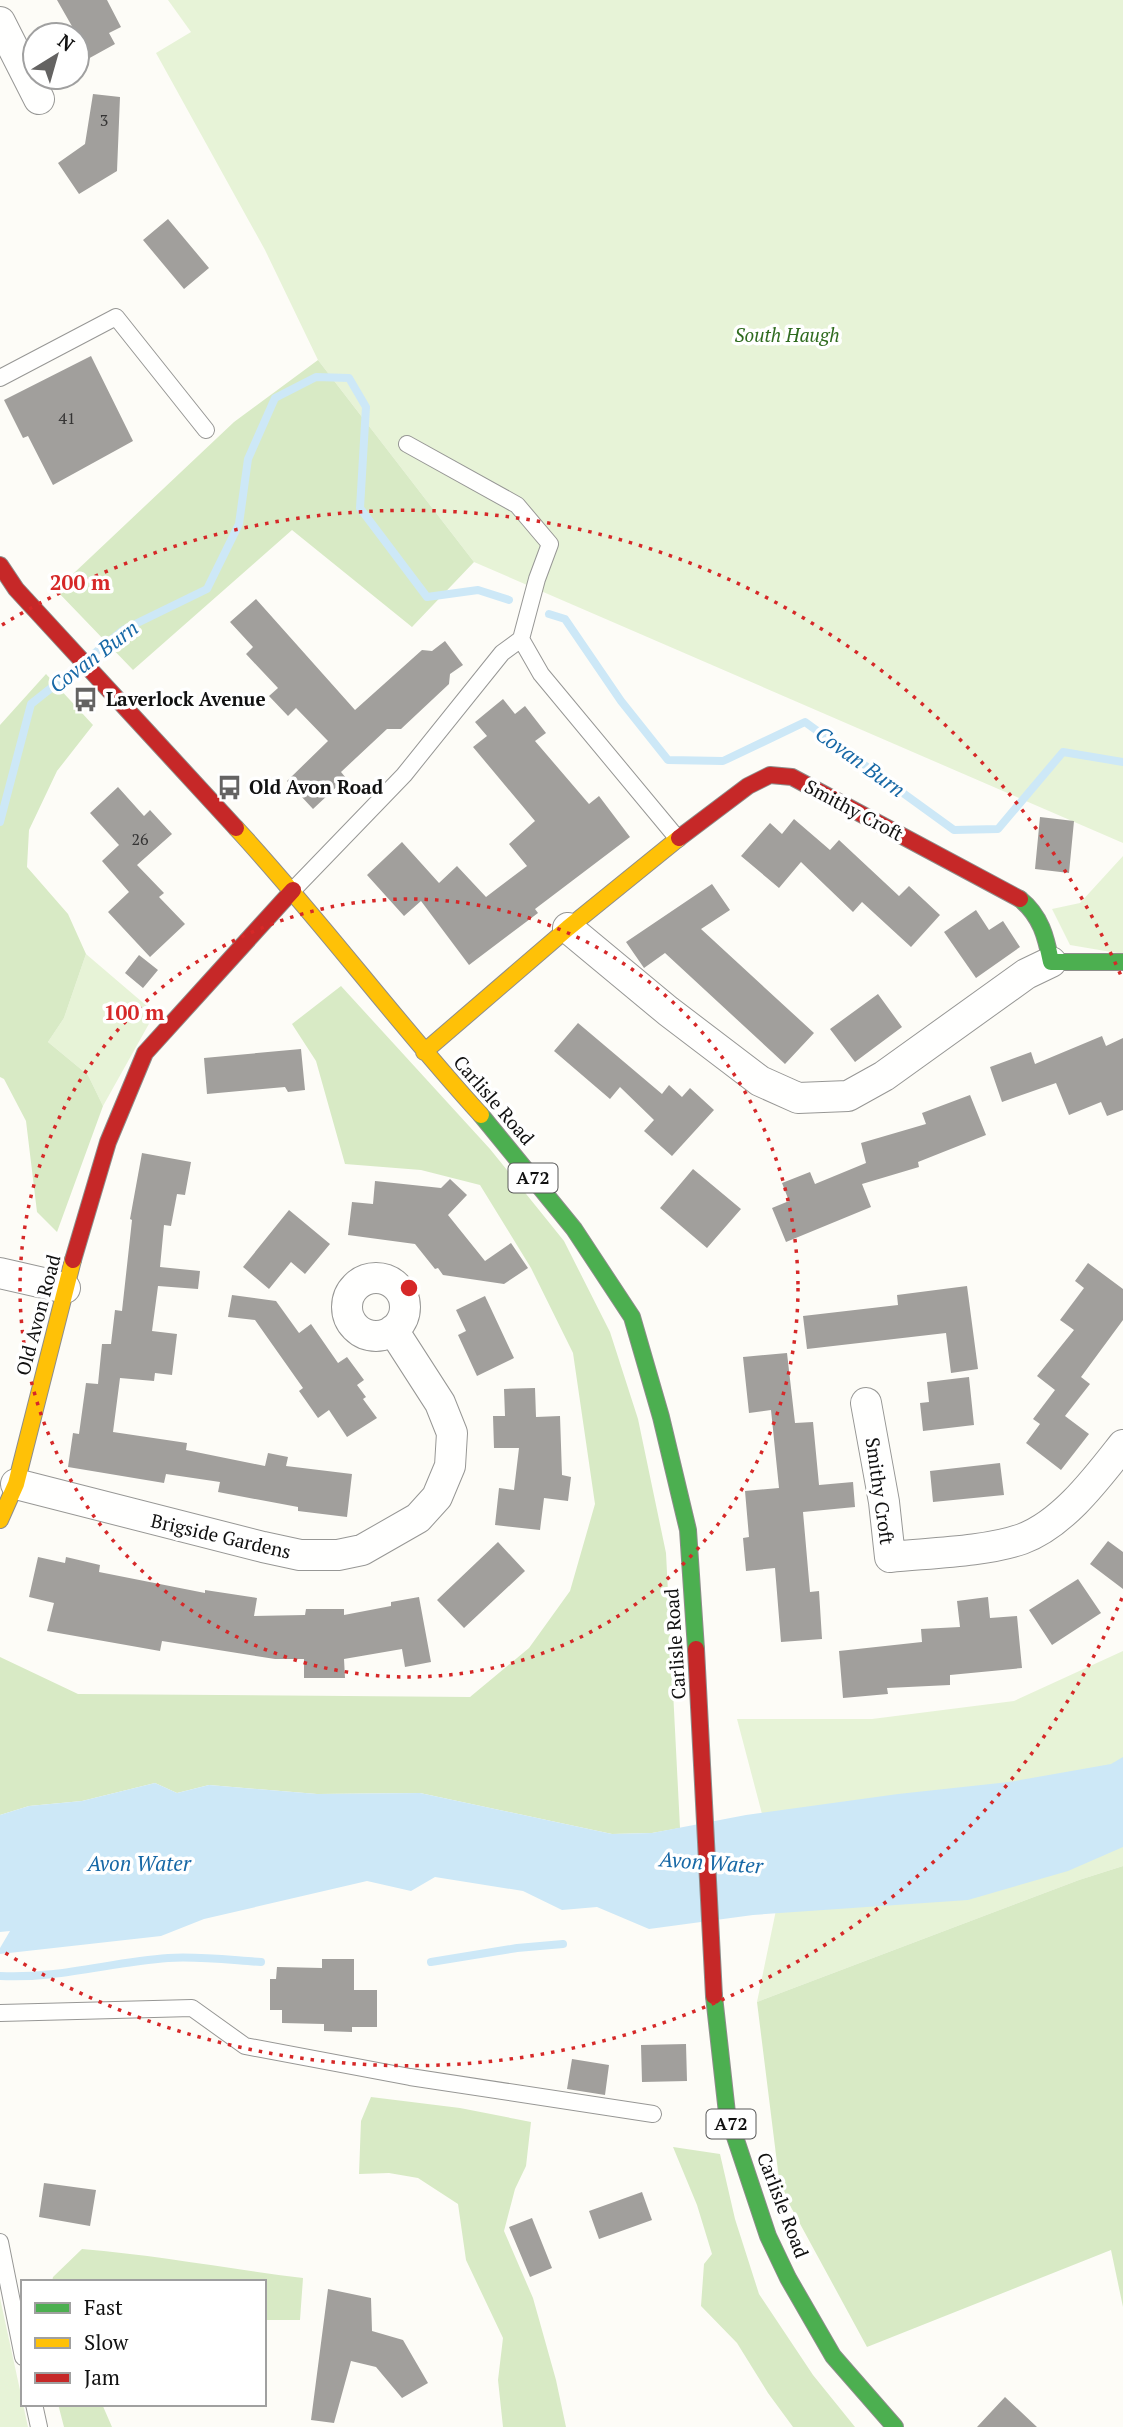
<svg xmlns="http://www.w3.org/2000/svg" width="1123" height="2427" viewBox="0 0 1123 2427" font-family="'PT Serif',serif">
<style>
.green{fill:#e7f3d7}
.forest{fill:#d8eac5}
.water{fill:#cde8f7}
.lines{fill:none;stroke-linecap:round;stroke-linejoin:round}
.stream{stroke:#cde8f7;stroke-width:8}
.building{fill:#a19f9c}
.lane-casing{stroke:#979795;stroke-width:18}
.street-casing{stroke:#979795;stroke-width:32}
.fast-casing{stroke:#8e8d8b;stroke-width:18}
.slow-casing{stroke:#8e8d8b;stroke-width:18}
.jam-casing{stroke:#8e8d8b;stroke-width:18}
.lane{stroke:#fffffe;stroke-width:16}
.street{stroke:#fffffe;stroke-width:30}
.fast{stroke:#4caf50;stroke-width:16}
.slow{stroke:#ffc107;stroke-width:16}
.jam{stroke:#c62828;stroke-width:16}
.ring{fill:none;stroke:#d62828;stroke-width:3.5;stroke-dasharray:3.5 7}
.labels{text-anchor:middle;stroke-width:7;stroke-linejoin:round;paint-order:stroke}
.number-label{font-size:16px;fill:#353434}
.shield{fill:#fff;stroke:#585858;stroke-width:2}
.shield-label{font-size:18px;font-weight:bold;fill:#111}
.park-label{font-size:19px;font-style:italic;fill:#2f6b1f;stroke:#fff}
.poi-label{font-size:19px;font-weight:bold;fill:#111;stroke:#fff;text-anchor:start}
.street-label{font-size:19px;fill:#111;stroke:#fff}
.water-label{font-size:21px;font-style:italic;fill:#1768a6;stroke:#fff}
.centre{fill:#d62828;stroke:#fff;stroke-width:3.5}
.ring-label{font-size:21px;text-anchor:middle;font-weight:bold;fill:#d62828;stroke:#fff;stroke-width:7;stroke-linejoin:round;paint-order:stroke}
</style>
<rect width="100%" height="100%" fill="#fdfcf7"/>
<path class="green" d="M168,0h955v843l-649,-281 -156,-202 -53,-110 -109,-197 35,-21z
M1123,856v98l-53,-9 -18,-36 28,-6z
M86,954l69,59 -52,93 -15,-31 -40,-33 16,-24z
M1123,1651v215l-44,14 -322,122 24,-116 -44,-167h135l142,-18z
M0,2298l28,129h-28z"/>
<path class="forest" d="M318,360l156,202 -62,65 -120,-97 -159,140 -77,-80 178,-168z
M46,674l47,51 -36,46 -28,59 -2,37 41,47 18,40 -22,64 -16,24 40,33 15,31 -46,126 -20,-20 -11,-91 -22,-42 -4,-2v-352z
M341,986l149,163 74,92 46,91 28,87 28,134 14,275 -28,5 -40,1 -192,-41 -103,1 -108,-9 -32,8 -22,-10 -73,18 -53,5 -29,9v-158l78,37 392,3 59,-49 41,-57 25,-87 -22,-151 -42,-85 -51,-83 -59,-15 -76,-6 -29,-103 -24,-37z
M1123,1866v441l-12,-57 -244,97 -87,-160 -23,-185 322,-122z
M371,2097l89,11 71,14 -5,44 -11,23 -11,42 29,67 23,82 10,47h-63l-5,-47 5,-42 -37,-78 -8,-56 -40,-26 -29,-5 -30,1 2,-53z
M673,2147l47,7 15,65 24,75 54,81 42,52h-62l-25,-34 -31,-50 -36,-37 3,-42 8,-10 -15,-49z
M82,2249c74,6 147,20 221,29l-3,42h-36v-38h-212l1,-5z
M58,2404h44l10,23h-48z"/>
<path class="water" d="M1123,1757v90l-55,24 -100,29 -215,15 -104,14 -52,-22 -35,3 -39,-19 -88,-14 -24,14 -44,-10 -163,38 -43,17 -161,18v-6l10,-17 -10,1v-117l29,-9 53,-5 73,-18 22,10 32,-8 108,9 103,-1 192,41 40,-1 94,-18 152,-21 111,-12 102,-18z"/>
<g class="lines">
<path class="stream" d="M549,614l16,5 56,82 47,59 55,1 82,-39 149,108 44,-1 65,-77 60,10
M91,656l32,-26 84,-41 32,-65 9,-65 27,-61 41,-21 33,1 17,29 -6,101 67,89 51,-7 31,10
M0,822l31,-118 44,-35
M431,1962l86,-14 46,-4
M0,1976c58,3 111,-14 168,-18 30,-2 62,2 93,4"/>
</g>
<path class="building" d="M57,0h50l14,27 -12,6 6,11 -38,21v-30z
M93,94l27,3 -3,74 -38,23 -21,-31 27,-19z
M168,219l41,49 -25,21 -41,-49z
M91,356l42,85 -80,44 -25,-49 -5,2 -19,-38z
M256,599l99,111 67,-60 10,1 13,-10 18,24 -13,9 -1,10 -48,45h-14l-46,43 5,6 -33,31 -26,-28 41,-40 -32,-33 -8,8 -19,-20 9,-8 -32,-34 7,-7 -23,-25z
M503,699l12,15 10,-8 21,27 -11,8 54,63 10,-8 31,41 -95,72 3,4 -69,52 -48,-64 -17,15 -37,-41 35,-33 37,41 18,-17 29,31 41,-31 -18,-22 26,-23 -62,-74 14,-11 -12,-14z
M118,787l26,29 6,-6 22,24 -35,31 27,28 -5,4 26,27 -35,33 -42,-45 21,-20 -27,-31 17,-16 -29,-32z
M1040,817l34,4 -5,52 -34,-4z
M794,819l36,31 9,-10 60,56 10,-10 31,29 -29,32 -49,-45 -9,10 -52,-50 -22,26 -38,-32 29,-33 12,11z
M712,884l18,26 -29,19 113,104 -29,31 -120,-111 -21,15 -18,-26z
M976,910l13,20 14,-9 17,26 -44,31 -32,-46z
M139,955l19,15 -15,18 -18,-15z
M878,994l24,33 -47,35 -25,-33z
M578,1023l84,71 7,-9 13,12 8,-9 24,22 -42,46 -28,-25 10,-11 -34,-33 -10,12 -56,-48z
M1102,1036l4,10 17,-8v72l-16,6 -6,-14 -32,13 -13,-32 -54,19 -12,-35 41,-15 4,12z
M301,1049l4,41 -17,2 -3,-5 -78,7 -3,-36z
M970,1095l16,40 -68,27 1,5 -57,17 9,23 -85,35 -14,-34 17,-7 -7,-18 28,-11 5,12 51,-21 -5,-20 65,-19 -4,-11z
M142,1153l49,9 -6,33 -8,-1 -6,32 -7,-1 -4,42 40,4 -2,18 -40,-3 -6,45 25,3 -5,41 -17,-2 -1,8 -34,-3 -7,54 74,11 -1,7 79,16 3,-13 20,4 -2,9 66,8 -5,43 -49,-6v-4l-80,-15 2,-10 -54,-8 -2,9 -96,-16 5,-34 6,1 7,-51 12,1 4,-40h9l4,-34 7,1 10,-91 -2,-1z
M693,1169l48,40 -34,39 -47,-40z
M450,1179l17,16 -19,20 37,46 26,-18 17,25 -24,16 -61,-9 -5,-7 -3,1 -20,-25 -67,-9 4,-33 21,2 2,-23 66,7z
M289,1210l41,34 -25,30 -14,-12 -22,27 -26,-22z
M1088,1263l35,26v31l-42,57 9,7 -25,32 24,18 -28,36 -35,-27 14,-19 -7,-5 22,-29 -18,-14 37,-46 -14,-10 24,-32 -9,-7z
M967,1286l11,83 -27,4 -5,-40 -139,16 -4,-33 95,-11 -1,-10z
M232,1295l44,6 23,32 12,-9 27,39 9,-6 17,23 -7,5 9,12 -3,2 14,19 -30,19 -18,-27 -11,8 -19,-27 4,-3 -48,-68 -27,-3z
M485,1296l29,62 -37,18 -19,-41 8,-4 -10,-21z
M787,1353l8,70 18,-1 6,63 34,-3 2,25 -52,5 7,80 9,-1 3,48 -41,3 -6,-74 -29,3 -3,-33 6,-1 -4,-46 34,-3 -8,-78 -22,3 -6,-56z
M969,1377l5,48 -51,6 -3,-28 9,-1 -2,-20z
M535,1388l1,29 24,-1 2,59 9,2 -3,24 -24,-3 -4,32 -45,-5 4,-37 15,2 5,-42h-25l-1,-32h12l-1,-27z
M1000,1463l4,32 -71,7 -3,-31z
M1108,1541l15,11v37l-33,-25z
M498,1542l27,29 -61,57 -27,-28z
M38,1557l27,6 1,-6 34,8 -1,7 106,21v-3l52,8 -3,18 51,-1 1,-6h38v6l47,-9v-4l28,-5 12,65 -26,5 -3,-18 -58,10 1,19h-41v-19h-29l-113,-18 -2,10 -113,-20 7,-28 -25,-6z
M1078,1579l23,34 -49,32 -23,-35z
M988,1597l2,21 27,-2 5,52 -72,7v10l-63,3 1,6 -45,4 -4,-47 83,-9 -1,-13 39,-2 -3,-26z
M322,1959h32v31h23v37h-25v5l-28,-1v-7l-42,-1v-13h-12v-31h6l1,-12 45,1z
M686,2044l1,37 -45,1 -1,-37z
M572,2059l37,6 -4,30 -38,-6z
M44,2183l52,7 -6,36 -51,-9z
M642,2192l10,28 -53,19 -10,-28z
M532,2218l20,50 -22,9 -21,-50z
M328,2289l43,9 1,33 31,9 25,43 -26,15 -26,-31 -25,-6 -17,62 -23,-3z
M1005,2397l32,30h-60z"/>
<g class="lines">
<defs>
<path id="lane" d="M0,378l116,-61 90,113
M407,444l110,61 33,39 -13,35 -16,60 20,35 137,165
M293,890l111,-115 98,-122 19,-14
M0,2013l192,-5 53,38 165,31 243,37
M0,2242l23,115
M34,2404l5,23"/>
<path id="street" d="M0,22l39,77
M568,928l100,83 92,70 38,17 50,-2 36,-20 142,-102 25,-12
M0,1273l65,15
M347 1307a29 29 0 1 1 58 0a29 29 0 1 1-58 0Z
M866,1403l18,99 6,55c39,-4 95,-5 132,-18 41,-15 75,-61 101,-94
M16,1484l247,63 37,8h38l24,-5 56,-32 19,-21 13,-31 2,-33 -12,-30 -47,-73"/>
<path id="fast" d="M1020,899c21,17 26,38 31,63h72
M481,1115l93,114 58,88 29,100 27,113 8,119
M714,1996l13,117 41,123 20,42 45,78 62,71"/>
<path id="slow" d="M236,828c85,92 160,194 245,287
M424,1052l144,-124 111,-90
M0,1520l16,-36 57,-224"/>
<path id="jam" d="M0,565l16,24 220,239
M679,838l69,-52 22,-11 22,2 228,122
M73,1260l35,-118 37,-89 148,-163
M696,1649l18,347"/>
</defs>
<use href="#lane" class="lane-casing"/>
<use href="#street" class="street-casing"/>
<use href="#fast" class="fast-casing"/>
<use href="#slow" class="slow-casing"/>
<use href="#jam" class="jam-casing"/>
<use href="#lane" class="lane"/>
<use href="#street" class="street"/>
<use href="#fast" class="fast"/>
<use href="#slow" class="slow"/>
<use href="#jam" class="jam"/>
</g>
<g class="ring">
<circle cx="409" cy="1288" r="389"/>
<path d="M1122 1598A778 778 0 0 1 2 1951M2 625A778 778 0 0 1 1122 978"/>
</g>
<defs>
<symbol id="bus-bare" viewBox="-9 -9 18 18"><path d="M-5-6H5V4H4V6H2V4H-2V6H-4V4H-5ZM-3.5-4V0h7V-4ZM-3.5 1.2v1.5H-2V1.2ZM2 1.2v1.5H3.5V1.2Z" fill="#646362" stroke="#fff" stroke-width="2.5" paint-order="stroke"/></symbol>
</defs>
<g fill-rule="evenodd">
<use href="#bus-bare" x="68" y="682" width="35" height="35"/>
<use href="#bus-bare" x="212" y="770" width="35" height="35"/>
</g>
<g class="labels">
<g class="number-label">
<text x="104" y="126">3</text>
<text x="67" y="424">41</text>
<text x="140" y="845">26</text>
</g>
<g class="shield">
<rect x="508.5" y="1163.5" width="49" height="29" rx="5"/>
<rect x="706.5" y="2109.5" width="49" height="29" rx="5"/>
</g>
<g class="shield-label">
<text x="533" y="1184">A72</text>
<text x="731" y="2130">A72</text>
</g>
<g class="park-label">
<text x="787" y="342">South Haugh</text>
</g>
<g class="poi-label">
<text x="106" y="706">Laverlock Avenue</text>
<text x="249" y="794">Old Avon Road</text>
</g>
<g class="street-label">
<text transform="translate(854 810) rotate(28)" y="7">Smithy Croft</text>
<text transform="translate(494 1100) rotate(49)" y="7">Carlisle Road</text>
<text transform="translate(38 1315) rotate(-75)" y="7">Old Avon Road</text>
<text transform="translate(880 1491) rotate(82)" y="7">Smithy Croft</text>
<text transform="translate(221 1536) rotate(13)" y="7">Brigside Gardens</text>
<text transform="translate(675 1644) rotate(-94)" y="7">Carlisle Road</text>
<text transform="translate(783 2205) rotate(69)" y="7">Carlisle Road</text>
</g>
<g class="water-label">
<text transform="translate(94 657) rotate(-37)" y="7">Covan Burn</text>
<text transform="translate(860 762) rotate(36)" y="7">Covan Burn</text>
<text transform="translate(711 1863) rotate(4)" y="7">Avon Water</text>
<text x="139" y="1871">Avon Water</text>
</g>
</g>
<circle cx="409" cy="1288" r="10" class="centre"/>
<g class="ring-label">
<text x="80" y="590">200 m</text>
<text x="134" y="1020">100 m</text>
</g>
<rect x="21" y="2280" width="245" height="126" fill="#ffffff" stroke="#a0a0a0" stroke-width="2"/>
<rect x="35" y="2303" width="35" height="10" fill="#4caf50" stroke="#a0a0a0" stroke-width="2"/>
<text x="84" y="2315" font-size="21" fill="#111111">Fast</text>
<rect x="35" y="2338" width="35" height="10" fill="#ffc107" stroke="#a0a0a0" stroke-width="2"/>
<text x="84" y="2350" font-size="21" fill="#111111">Slow</text>
<rect x="35" y="2373" width="35" height="10" fill="#c62828" stroke="#a0a0a0" stroke-width="2"/>
<text x="84" y="2385" font-size="21" fill="#111111">Jam</text>
<g transform="translate(56 56) rotate(37)"><circle r="33" fill="#ffffff" stroke="#a0a0a0" stroke-width="2"/>
<path d="M0-5L12 26L0 18L-12 26Z" fill="#646362"/>
<text y="-10" font-size="19" font-weight="bold" text-anchor="middle" fill="#111111">N</text>
</g>
</svg>
